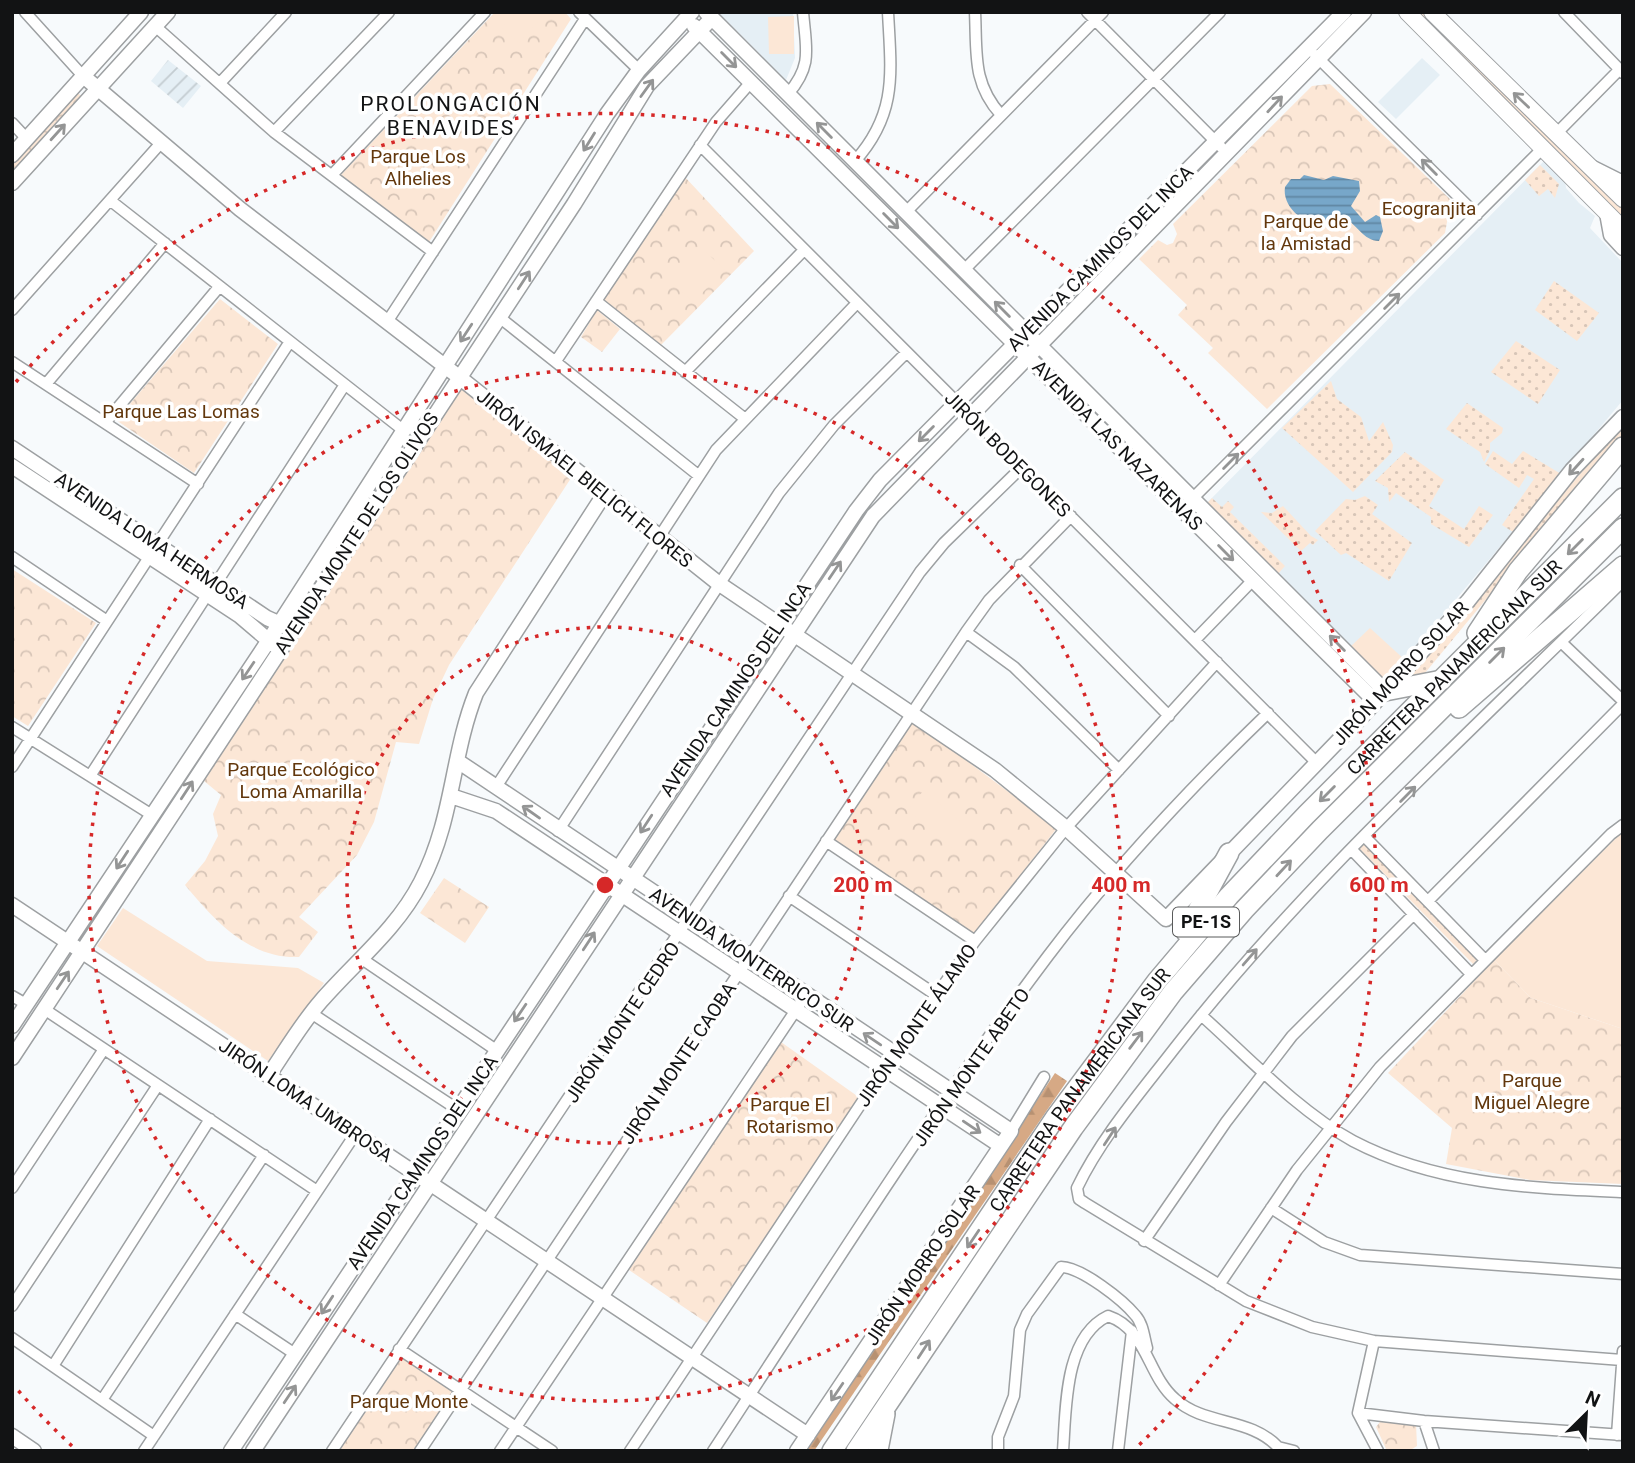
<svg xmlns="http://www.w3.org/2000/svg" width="1635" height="1463" viewBox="0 0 1635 1463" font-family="Roboto,sans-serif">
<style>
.built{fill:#e5eff5}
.industrial{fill:url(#industrial-furrows)}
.grass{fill:url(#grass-dots)}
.forest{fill:url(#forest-firs)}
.park{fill:url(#park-crowns)}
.garden{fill:#fce7d6}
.water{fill:url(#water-rules)}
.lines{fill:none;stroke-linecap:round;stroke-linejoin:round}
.street-casing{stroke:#9da0a2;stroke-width:13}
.secondary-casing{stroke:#9da0a2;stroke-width:17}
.primary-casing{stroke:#9da0a2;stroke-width:18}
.highway-casing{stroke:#9da0a2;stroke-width:22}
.street{stroke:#fff;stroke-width:10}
.secondary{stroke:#fff;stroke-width:14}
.primary{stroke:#fff;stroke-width:16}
.highway{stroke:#fff;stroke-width:19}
.oneway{stroke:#949595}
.ring{fill:none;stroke:#d62828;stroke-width:3.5;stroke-dasharray:3.5 7}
.labels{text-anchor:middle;stroke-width:7;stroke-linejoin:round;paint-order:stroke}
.shield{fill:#fff;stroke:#595a5a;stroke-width:2}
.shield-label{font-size:18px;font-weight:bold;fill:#121314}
.park-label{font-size:19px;fill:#62370c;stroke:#fff}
.street-label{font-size:19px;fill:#121314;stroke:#fff}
.neighbourhood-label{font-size:21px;letter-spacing:2px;fill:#121314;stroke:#fff}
.centre{fill:#d62828;stroke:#fff;stroke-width:3.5}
.ring-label{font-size:21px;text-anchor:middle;font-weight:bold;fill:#d62828;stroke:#fff;stroke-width:7;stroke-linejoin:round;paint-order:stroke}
</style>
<defs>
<pattern id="industrial-furrows" width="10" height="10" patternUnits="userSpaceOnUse" patternTransform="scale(1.75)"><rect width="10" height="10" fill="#e5eff5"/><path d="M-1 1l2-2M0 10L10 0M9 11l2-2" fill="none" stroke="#c3ccd1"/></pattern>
<pattern id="grass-dots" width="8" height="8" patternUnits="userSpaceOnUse" patternTransform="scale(1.75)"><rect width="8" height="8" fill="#fce7d6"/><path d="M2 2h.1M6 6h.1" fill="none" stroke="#d7c5b7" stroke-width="1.8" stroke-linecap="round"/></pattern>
<pattern id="forest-firs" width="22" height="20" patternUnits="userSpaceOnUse" patternTransform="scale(1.75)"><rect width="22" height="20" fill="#d6a985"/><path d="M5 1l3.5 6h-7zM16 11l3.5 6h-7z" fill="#b79172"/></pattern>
<pattern id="park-crowns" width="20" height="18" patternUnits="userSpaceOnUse" patternTransform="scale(1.75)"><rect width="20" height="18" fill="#fce7d6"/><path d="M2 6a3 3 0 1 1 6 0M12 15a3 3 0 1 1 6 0" fill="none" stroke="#d7c5b7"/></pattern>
<pattern id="water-rules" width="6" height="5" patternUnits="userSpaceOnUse" patternTransform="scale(1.75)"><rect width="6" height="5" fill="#77a7c9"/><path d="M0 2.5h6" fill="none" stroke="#6087a2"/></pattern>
</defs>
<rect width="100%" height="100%" fill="#f7fafc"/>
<path class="built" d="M718,12h75l2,46 -9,22z
M1422,58l18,17 -44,44 -18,-17z
M1545,160l20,20 1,8 13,15 16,13 -5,12 33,35v137l-218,260 -21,18 -5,-1 -174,-172z"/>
<path class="industrial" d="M168,60l33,26 -18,22 -32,-27z"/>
<path class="grass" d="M1415,12h9l178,174 21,21v14z
M1540,165l19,19 -4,14 -7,-9 -9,7 -14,-16z
M1554,281l45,32 -22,28 -42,-31z
M1516,341l44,29 -22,34 -47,-32z
M1331,381l6,18 24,18 8,24 14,-19 10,23 -1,7 -39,40 -71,-64z
M1467,403l36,25 -1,5 -12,10v7l-6,12 -4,-10 -34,-23z
M1623,424v10l-198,239 -13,5 -1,-7z
M1493,451l19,13 11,-13 38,23 -48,58 -11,-7 32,-46 -7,-4 -8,13 -34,-24z
M1405,452l39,28 -15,26 35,23 15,-23 14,9 -24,32 -38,-23v-7l-35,-24 -7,9 -1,-14 -13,-7z
M1365,496l13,9 -6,9 40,29 -23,38 -43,-28 -5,2 -26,-24 31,-32 9,1z
M1212,498l10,9 6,-6 6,6 -4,5 55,54 -8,9 -72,-70z
M1283,506l28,30 7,4 -5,5 -3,-2 -9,8 -40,-39 11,1z
M271,649v6l-182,277 -3,-1 1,-9z
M1365,842l114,116 -6,6 -114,-116z"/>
<path class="forest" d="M1055,1073l12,8 -253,370h-10z"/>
<path class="park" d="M495,12h70l6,7 -142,223 -88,-67z
M1330,84l121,116 -6,33 -178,176 -59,-56 5,-5 -35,-33 9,-10 -48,-46 19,-19 9,5 6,-2 4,-9 -4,-10 139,-138z
M76,92l7,5 -71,79v-13z
M684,176l70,75 -95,96 -58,-47z
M220,299l58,45 -84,129 -78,-53z
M597,310l23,19 -18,23 -21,-15z
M461,383l114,89 -126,193 -16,34 -14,45 -23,-2 -22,80 -17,33 -58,62 19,15 -19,25c-50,2 -85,-37 -114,-72l20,-24 13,-25 -5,-22 8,-19 -17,-14z
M12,569l84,54 -68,103 -16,-10z
M912,720l145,108 -83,107 -140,-96z
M444,878l45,29 -24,36 -45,-30z
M1494,960l37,38 92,31v155l-93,-4 -84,-16 6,-36 -64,-55z
M781,1042l79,56 -153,225 -78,-53z
M401,1356l53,36 -41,59h-75z
M1380,1422l36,2 1,22 -8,5h-22l-11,-24z"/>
<path class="garden" d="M516,12l30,1 -27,30 -17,-15z
M794,16v38h-25l-1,-37z
M704,250l21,20 -32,32 -21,-20z
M1370,628l35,32 -21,18 -5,-1 -30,-29z
M924,790l49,43 -16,19 -50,-42z
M1623,831v198l-92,-31 -37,-38z
M123,908l84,53 91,7 26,15 -56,78 -171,-115z"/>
<path class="water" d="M1304,175l20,5 9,-4 26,5 1,10 -9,15 14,16 11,-7 4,2 3,14 -4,10c-16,0 -22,-18 -37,-24l-23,10c-17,-5 -37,-21 -34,-40l6,-8h9z"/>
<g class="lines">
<defs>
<path id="street" d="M25,12l57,63
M579,12l60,58
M975,12c2,41 -3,71 26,103
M1087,12l134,135
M1564,12l59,61
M155,26l119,106 159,120
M1315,55l162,160
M220,83l66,-71
M788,94c25,-29 18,-45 15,-82
M12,123l15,16
M274,132l115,-120
M1556,134l63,-64
M700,145l617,618
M855,161c43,-48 36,-89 33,-149
M332,175l153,-163
M111,201l292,229
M906,212l197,-200
M964,270l256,-258
M596,301l148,117
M12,310l148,-166
M499,317l199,158
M387,322l198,-303
M556,361l160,-239 35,-40
M12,362l186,122
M685,372l119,-122
M46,384l119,-141
M105,423l114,-136
M1182,509l361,-361
M12,557l95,64
M1020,565l149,151
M217,582l127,-196
M966,632l48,35 105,103
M1195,640l58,-60
M1561,642l62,59
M12,727l140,88
M12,767l277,-424
M90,776l117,-181
M496,787l220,-337 141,-147
M558,831l221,-338 55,-68 72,-72
M1365,837l120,123
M826,841l149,100
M1352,850l119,124
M789,896l147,99
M1428,901l195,-197
M362,959l134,91
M12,996l14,8
M44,1009l273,182
M311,1013l146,96
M1201,1015c46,41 97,96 152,126 84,44 177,47 270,51
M1011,1131l33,-54
M12,1188l92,-139
M1271,1208l53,34 36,13 263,19
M1144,1241l82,-119 66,-86 122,-122
M1219,1285l78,-115 83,-103 231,-233 12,-9
M12,1306l146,-221
M235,1314l60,40
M12,1338l142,98
M1374,1341l-16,72 20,38
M399,1349l153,102
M1622,1360l-248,-19 -62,-14 -66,-26 -161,-98 -6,-4 -2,-11c24,-50 63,-95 97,-139 133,-170 296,-316 449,-468
M53,1366l157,-247
M102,1400l162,-245
M1358,1413l66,8 199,14
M1424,1421l10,30
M1617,1435l6,-84
M1278,1447l16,4
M144,1451l212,-318
M332,1451l588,-879 24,-29 77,-75
M420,1451l546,-819 23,-32 82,-84
M500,1451l306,-456
M630,1451l264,-397 81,-113 91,-113 151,-166
M713,1451c109,-166 215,-336 335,-495 65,-86 142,-168 220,-243
M998,1451v-14l16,-41 6,-66 7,-16 34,-47c20,0 62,33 75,49 7,8 8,21 11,32
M1063,1451c3,-42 1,-114 45,-135 39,13 39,59 67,83 30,27 75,18 103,48
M1118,1451l14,-120"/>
<path id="secondary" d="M706,12l679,679
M694,26l681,675
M82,75l158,134 219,168 259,206 277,187 71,58 100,91 201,-208 101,-110 104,-131 51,-53
M12,155l129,-143
M1593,168l30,15
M12,183l156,-171
M1607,213l4,22 12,13
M12,448l255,170 18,8
M12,466l228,150 34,29
M459,762l552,369 -214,320
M451,796l45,15 505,335
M12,905l796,530
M12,1026l257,-386 338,-526 32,-44 53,-58
M12,1058l562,-854 73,-118 65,-68
M269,1075c17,-25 32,-51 52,-74 34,-39 76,-72 100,-119 33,-64 30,-126 55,-189l129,-200
M12,1436l22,15
M231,1451l625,-940 24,-31 464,-468
M253,1451l620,-935 491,-504"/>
<path id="primary" d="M1407,12l216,217
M1432,12l191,187"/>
<g id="highway">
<path d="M1477,633l41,-62 105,-124"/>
<path d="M1385,691l57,-11"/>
<path d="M1459,708l164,-142"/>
<path d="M1186,932l43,-79"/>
<path d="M878,1450l7,-36"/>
<path id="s1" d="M832,1451l223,-333 102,-137 72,-85 77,-81 317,-317"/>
<path d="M856,1451l217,-323 100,-136 71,-82 76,-80 303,-302"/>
</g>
</defs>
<use href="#street" class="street-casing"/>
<use href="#secondary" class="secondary-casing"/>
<use href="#primary" class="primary-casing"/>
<use href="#highway" class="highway-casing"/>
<use href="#street" class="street"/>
<use href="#secondary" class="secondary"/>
<use href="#primary" class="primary"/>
<use href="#highway" class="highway"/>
</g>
<defs><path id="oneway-shaft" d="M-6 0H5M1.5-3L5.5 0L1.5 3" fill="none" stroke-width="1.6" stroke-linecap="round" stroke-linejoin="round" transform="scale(1.75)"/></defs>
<g class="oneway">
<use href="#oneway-shaft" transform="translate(729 60) rotate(45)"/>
<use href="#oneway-shaft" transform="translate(647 88) rotate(-54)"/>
<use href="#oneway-shaft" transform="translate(1521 100) rotate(-136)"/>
<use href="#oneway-shaft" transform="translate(1275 104) rotate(-47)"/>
<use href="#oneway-shaft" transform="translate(824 130) rotate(-135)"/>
<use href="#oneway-shaft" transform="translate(58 132) rotate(-48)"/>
<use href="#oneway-shaft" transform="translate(589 142) rotate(122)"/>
<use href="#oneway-shaft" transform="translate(1429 167) rotate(-135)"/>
<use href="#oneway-shaft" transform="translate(891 221) rotate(45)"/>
<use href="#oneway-shaft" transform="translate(524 280) rotate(-57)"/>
<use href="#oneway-shaft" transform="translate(1392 301) rotate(-45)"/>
<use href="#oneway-shaft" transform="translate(1002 309) rotate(-135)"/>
<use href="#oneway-shaft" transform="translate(466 333) rotate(123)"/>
<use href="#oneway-shaft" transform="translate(926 434) rotate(135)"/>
<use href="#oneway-shaft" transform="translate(1231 461) rotate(-45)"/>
<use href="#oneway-shaft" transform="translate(1576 467) rotate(132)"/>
<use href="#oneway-shaft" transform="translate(1575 547) rotate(135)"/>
<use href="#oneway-shaft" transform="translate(1226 553) rotate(45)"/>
<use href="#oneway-shaft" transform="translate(835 570) rotate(-56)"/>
<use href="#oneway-shaft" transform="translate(1337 643) rotate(-135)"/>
<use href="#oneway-shaft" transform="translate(1497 655) rotate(-45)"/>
<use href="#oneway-shaft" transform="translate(248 671) rotate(124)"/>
<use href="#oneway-shaft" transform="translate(187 790) rotate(-57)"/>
<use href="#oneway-shaft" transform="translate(1327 794) rotate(135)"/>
<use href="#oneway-shaft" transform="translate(1408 794) rotate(-45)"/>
<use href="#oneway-shaft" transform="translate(531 812) rotate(-145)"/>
<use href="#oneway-shaft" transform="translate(646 824) rotate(123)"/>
<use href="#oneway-shaft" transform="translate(122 860) rotate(123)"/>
<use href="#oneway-shaft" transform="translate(1284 868) rotate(-47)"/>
<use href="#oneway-shaft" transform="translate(589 941) rotate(-57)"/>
<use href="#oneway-shaft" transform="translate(1250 957) rotate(-49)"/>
<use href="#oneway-shaft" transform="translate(63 980) rotate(-56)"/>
<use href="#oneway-shaft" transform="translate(520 1013) rotate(124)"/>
<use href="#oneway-shaft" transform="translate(872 1039) rotate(-146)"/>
<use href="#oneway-shaft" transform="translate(1136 1040) rotate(-53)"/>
<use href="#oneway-shaft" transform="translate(972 1127) rotate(34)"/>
<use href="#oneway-shaft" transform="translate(1110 1136) rotate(-57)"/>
<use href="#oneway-shaft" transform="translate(973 1239) rotate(124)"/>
<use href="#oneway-shaft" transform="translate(327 1305) rotate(123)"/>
<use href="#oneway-shaft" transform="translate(924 1349) rotate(-57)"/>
<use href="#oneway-shaft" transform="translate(837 1392) rotate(124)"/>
<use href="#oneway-shaft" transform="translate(290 1394) rotate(-56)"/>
</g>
<g class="ring">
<circle cx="605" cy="885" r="258"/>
<circle cx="605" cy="885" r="516"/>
<path d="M72 1446A774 774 0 0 1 16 1388M16 382A774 774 0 1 1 1138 1446"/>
</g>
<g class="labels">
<rect class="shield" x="1173" y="907.5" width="66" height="29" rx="5"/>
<g class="shield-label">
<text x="1206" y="928">PE-1S</text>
</g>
<g class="park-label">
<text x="418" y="163">Parque Los<tspan x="418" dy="22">Alhelies</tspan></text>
<text x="1429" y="215">Ecogranjita</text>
<text x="1306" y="228">Parque de<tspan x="1306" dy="22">la Amistad</tspan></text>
<text x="181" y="418">Parque Las Lomas</text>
<text x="301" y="776">Parque Ecológico<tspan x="301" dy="22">Loma Amarilla</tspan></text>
<text x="1532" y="1087">Parque<tspan x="1532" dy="22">Miguel Alegre</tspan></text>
<text x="790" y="1111">Parque El<tspan x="790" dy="22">Rotarismo</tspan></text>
<text x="409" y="1408">Parque Monte</text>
</g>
<g class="street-label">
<text transform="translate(1100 258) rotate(-45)" y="7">AVENIDA CAMINOS DEL INCA</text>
<text transform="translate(1118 445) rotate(45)" y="7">AVENIDA LAS NAZARENAS</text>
<text transform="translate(1008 454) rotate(45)" y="7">JIRÓN BODEGONES</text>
<text transform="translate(585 478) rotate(39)" y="7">JIRÓN ISMAEL BIELICH FLORES</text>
<text transform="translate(356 533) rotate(-57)" y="7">AVENIDA MONTE DE LOS OLIVOS</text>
<text transform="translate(152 540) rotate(34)" y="7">AVENIDA LOMA HERMOSA</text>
<text dy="7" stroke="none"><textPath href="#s1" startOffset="1004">CARRETERA PANAMERICANA SUR</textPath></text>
<text transform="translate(1400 673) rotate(-47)" y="7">JIRÓN MORRO SOLAR</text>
<text transform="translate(735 689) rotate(-56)" y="7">AVENIDA CAMINOS DEL INCA</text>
<text transform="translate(752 959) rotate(34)" y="7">AVENIDA MONTERRICO SUR</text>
<text transform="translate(622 1022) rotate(-56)" y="7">JIRÓN MONTE CEDRO</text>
<text transform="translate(916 1025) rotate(-55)" y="7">JIRÓN MONTE ÁLAMO</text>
<text transform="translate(678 1063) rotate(-56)" y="7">JIRÓN MONTE CAOBA</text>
<text transform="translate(971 1067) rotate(-55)" y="7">JIRÓN MONTE ABETO</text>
<text dy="7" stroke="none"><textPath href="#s1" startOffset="438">CARRETERA PANAMERICANA SUR</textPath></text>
<text transform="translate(306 1100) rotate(34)" y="7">JIRÓN LOMA UMBROSA</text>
<text transform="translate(422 1162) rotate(-56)" y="7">AVENIDA CAMINOS DEL INCA</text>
<text transform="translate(922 1265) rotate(-56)" y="7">JIRÓN MORRO SOLAR</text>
</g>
<g class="neighbourhood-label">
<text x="451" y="111">PROLONGACIÓN<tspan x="451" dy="24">BENAVIDES</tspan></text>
</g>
</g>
<circle cx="605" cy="885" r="10" class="centre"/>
<g class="ring-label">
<text x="863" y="892">200 m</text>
<text x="1121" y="892">400 m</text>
<text x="1379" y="892">600 m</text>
</g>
<rect width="1635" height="1463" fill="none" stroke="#121314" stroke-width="28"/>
<g transform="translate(1586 1414) rotate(24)" stroke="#ffffff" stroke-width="5" paint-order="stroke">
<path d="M0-5L12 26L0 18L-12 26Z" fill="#121314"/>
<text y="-10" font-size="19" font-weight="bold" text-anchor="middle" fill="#121314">N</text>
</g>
</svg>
